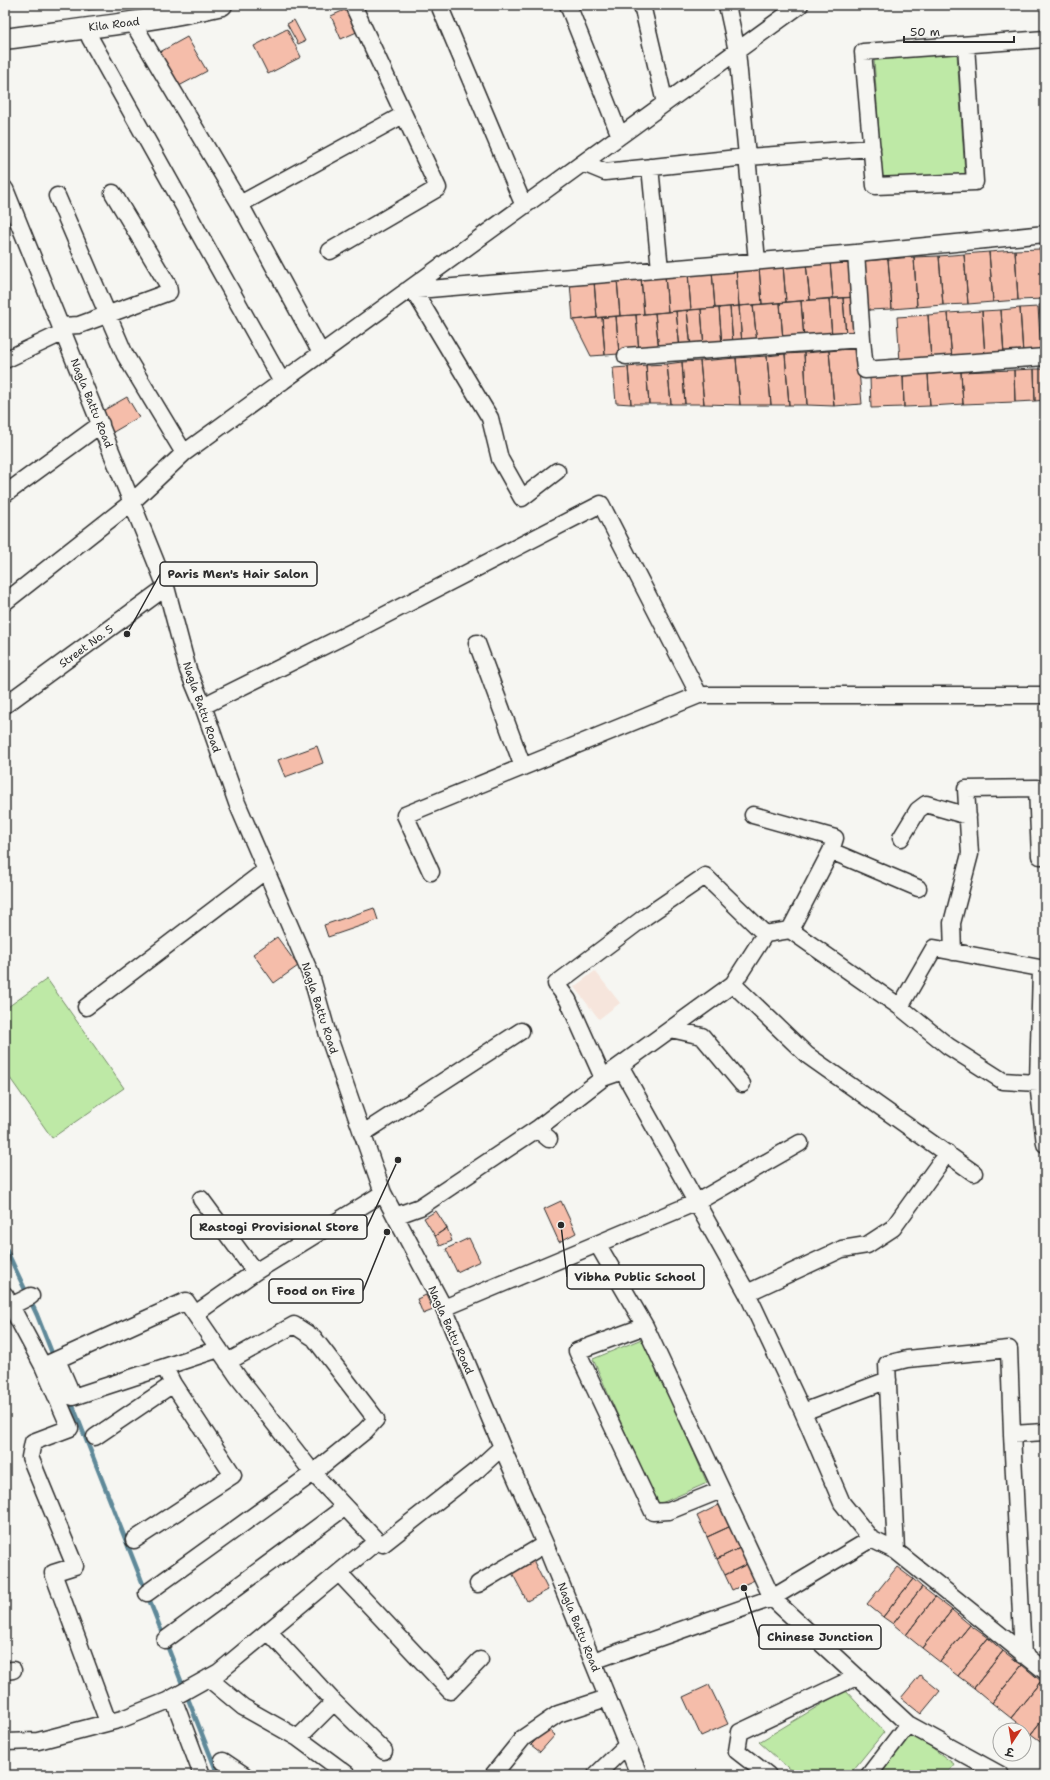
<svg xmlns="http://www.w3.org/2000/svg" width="1050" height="1780" viewBox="0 0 1050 1780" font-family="'Shantell Sans','Playpen Sans Deva',sans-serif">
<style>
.built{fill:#f6e5dc}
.green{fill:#bee9a6;stroke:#748a68}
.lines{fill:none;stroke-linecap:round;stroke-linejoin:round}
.stream{stroke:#5f8999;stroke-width:4.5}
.building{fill:#f5bdaa;stroke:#2b2b2b}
.minor-casing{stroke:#2b2b2b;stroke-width:19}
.major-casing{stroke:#2b2b2b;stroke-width:23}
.minor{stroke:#f6f6f2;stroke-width:16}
.major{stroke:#f6f6f2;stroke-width:20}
.labels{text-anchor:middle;stroke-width:3.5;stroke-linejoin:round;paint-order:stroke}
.street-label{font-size:11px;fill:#2b2b2b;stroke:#f6f6f2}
.leader{fill:none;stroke:#2b2b2b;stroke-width:1.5}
.callout-dot{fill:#2b2b2b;stroke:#f6f6f2;stroke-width:1.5}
.callout{fill:#f6f6f2;stroke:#2b2b2b;stroke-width:1.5}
.callout-label{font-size:12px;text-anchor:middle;font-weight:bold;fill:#2b2b2b}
</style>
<rect width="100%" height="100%" fill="#f6f6f2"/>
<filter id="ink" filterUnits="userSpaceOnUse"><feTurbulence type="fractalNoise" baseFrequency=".025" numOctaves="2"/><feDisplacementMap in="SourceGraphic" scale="8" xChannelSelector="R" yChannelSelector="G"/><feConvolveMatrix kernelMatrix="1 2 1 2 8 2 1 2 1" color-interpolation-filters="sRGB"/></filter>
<g filter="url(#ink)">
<path class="built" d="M595,971l25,32 -21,16 -25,-32z"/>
<path class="green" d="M957,54l8,120 -83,5 -8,-120z
M47,979l77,109 -72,50 -47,-67v-62z
M644,1338l63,145 -50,22 -64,-146z
M845,1690l39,42 -35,43h-53l-37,-33z
M907,1729l47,35 -8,11h-73z"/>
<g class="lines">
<path class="stream" d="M5,1247l32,68 17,43
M71,1401l147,374"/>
</g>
<path class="building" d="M87,5h29v1l-28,4z
M349,8l10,23 -18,8 -10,-23z
M294,20l11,21 -7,3 -11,-20z
M287,29l14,28 -33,17 -14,-28z
M187,37l20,34 -28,15 -19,-34z
M1045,248v50l-1,1 -4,-50z
M1040,249l4,50 -26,1 -3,-50z
M1015,250l3,50 -25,2 -4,-50z
M989,252l4,50 -25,2 -4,-50z
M964,254l4,50 -25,1 -4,-49z
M939,256l4,49 -26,2 -3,-50z
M914,257l3,50 -25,2 -4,-50z
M854,259l3,38 -24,1 -3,-37z
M888,259l4,50 -25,1 -4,-49z
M830,261l3,37 -23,2 -4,-37z
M806,263l4,37 -24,2 -3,-37z
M783,265l3,37 -24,2 -3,-37z
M759,267l3,37 -23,2 -3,-37z
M736,269l3,37 -24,2 -3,-37z
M712,271l3,37 -24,2 -3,-37z
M688,273l3,37 -23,2 -3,-37z
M665,275l3,37 -24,2 -3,-37z
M641,277l3,37 -24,2 -3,-37z
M617,279l3,37 -23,2 -3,-37z
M594,281l3,37 -24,2 -3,-37z
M857,297l3,37 -14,1 -3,-37z
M843,298l3,37 -14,1 -3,-37z
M829,299l3,37 -28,3 -3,-38z
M801,301l3,38 -21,1 -3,-37z
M780,303l3,37 -26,3 -4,-38z
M1045,304v24l-4,1 -2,-24z
M753,305l4,38 -15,1 -3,-38z
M739,306l3,38h-9l-3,-37z
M730,307l3,37 -11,1 -3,-37z
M1038,307l3,46 -18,1 -3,-46z
M719,308l3,37 -18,2 -3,-38z
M1020,308l3,46 -19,1 -3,-45z
M701,309l3,38 -13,1 -4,-38z
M687,310l4,38 -11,1 -4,-38z
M1001,310l3,45 -19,2 -3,-46z
M676,311l4,38 -21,2 -4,-38z
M982,311l3,46 -33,2 -4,-46z
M655,313l4,38 -20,1 -3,-37z
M948,313l4,46 -21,1 -3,-45z
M636,315l3,37 -20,2 -3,-38z
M928,315l3,45 -31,2 -3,-45z
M616,316l3,38 -14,1 -3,-38z
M602,317l3,38 -14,1 -18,-36z
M1045,328v24l-2,1 -2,-24z
M857,348l5,56 -28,2 -5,-55z
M829,351l5,55 -27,-1 -3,-52z
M804,353l3,52h-18l-4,-51z
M785,354l4,51h-18l-4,-49z
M767,356l4,49h-31l-4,-47z
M736,358l4,47 -36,-1 -4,-43z
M700,361l4,43h-19l-3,-42z
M682,362l3,42h-14l-4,-40z
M667,364l4,40h-22l-3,-39z
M646,365l3,39h-18l-3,-37z
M628,367l3,37 -15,-1 -3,-35z
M1034,369l1,32 -20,1 -1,-32z
M1034,369h11v31l-10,1z
M1014,370l1,32 -52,2 -2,-32z
M961,372l2,32 -33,2 -2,-32z
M928,374l2,32 -26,1 -1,-32z
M903,375l1,32 -33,1 -1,-31z
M127,397l12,20 -29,17 -11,-21z
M317,746l6,17 -38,14 -7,-17z
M374,908l4,12 -50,17 -4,-12z
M277,937l21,29 -24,17 -21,-29z
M561,1201l15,32 -17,9 -15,-33z
M436,1211l11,17 -12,8 -11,-18z
M447,1228l5,13 -12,5 -5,-10z
M469,1238l11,23 -23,11 -11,-23z
M426,1295l7,15 -10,4 -6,-15z
M721,1504l10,22 -24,11 -10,-21z
M731,1526l11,21 -25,12 -10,-22z
M742,1547l7,16 -24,12 -8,-16z
M533,1560l15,30 -21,11 -16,-30z
M749,1563l8,16 -25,11 -7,-15z
M897,1567l16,12 -30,38 -16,-13z
M913,1579l9,8 -29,37 -10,-7z
M922,1587l13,10 -29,38 -13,-11z
M935,1597l17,13 -30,38 -16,-13z
M952,1610l18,15 -30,37 -18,-14z
M970,1625l18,13 -30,38 -18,-14z
M988,1638l15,13 -29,37 -16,-12z
M1003,1651l19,14 -30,38 -18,-15z
M1022,1665l19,16 -30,37 -19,-15z
M920,1675l20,16 -19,23 -20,-16z
M1041,1681l4,3v32l-14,18 -20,-16z
M709,1685l19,39 -27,12 -18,-39z
M1045,1716v25l-2,2 -12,-9z
M547,1728l8,7 -15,17 -9,-7z
M739,1770l5,5h-9z"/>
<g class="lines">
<defs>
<path id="minor" d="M439,5l85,201
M568,5l52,131
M642,5l23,98
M727,5l10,46 20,210
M133,23l107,181 81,149
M86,27l4,11 192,344
M966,45l9,137 -100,4 -12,-134 182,-13
M583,163l22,9 142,-15 125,-9
M650,167l10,102
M5,189l161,398 22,83 15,36 34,97 74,172 17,60 55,158 61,115 58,139 43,97 94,231
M57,196l68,159 59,98
M240,204l163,-89
M330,251l108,-63 -85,-183
M856,253l6,86
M406,291l450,-38 189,-19
M414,291l76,127 10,41 22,39 35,-27
M62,326l17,-1 90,-33 -1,-7 -55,-92
M626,356l236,-17 3,31 180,-13
M5,360l59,-28
M5,494l96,-70
M5,602l127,-100 52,-49 616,-448
M477,643l46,124
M5,705l161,-118
M203,706l157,-78 241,-124 98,191
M753,815l82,23 -4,13
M901,838l17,-28 8,-6 42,12
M431,872l-26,-57 294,-120h346
M790,930l41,-79 87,37
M953,952l-1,-29 18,-69 -4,-65 71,-1 3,68h5
M1041,969l-3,114 7,61
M1045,969l-111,-21 -34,59 -110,-77 -25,4 -60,-58 -60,41 -89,67 12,16 35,78 20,-7 124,222 56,119 39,91 29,36 25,12 149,120
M733,984l74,71 167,118
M86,1007l180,-137
M900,1007l48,39 55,35 35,2
M671,1029l31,7 40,48
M537,1129l12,10
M362,1134l159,-103
M201,1199l54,73
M395,1216l25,-9 117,-78 66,-51 130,-94 32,-50
M598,1245l47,81 127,272 136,126 93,51
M747,1293l95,-44 25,-4 26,-17 54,-75
M5,1295l38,71 27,62 -37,14 -3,15 45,109 -22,7 55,149
M444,1308l253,-106 103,-59
M5,1309l26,-13
M195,1314l60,-42 128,-79
M645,1326l-68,25 76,161 16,-1 52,-21
M57,1360l16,37 146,-48
M43,1366l143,-65 52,76 75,96 64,68
M803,1412l85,-32
M1012,1434l33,-2
M95,1437l78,-53
M134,1540l99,-65 -60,-91 -8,-16
M896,1551l-9,-187 20,-5 102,-10 3,85 11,221
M339,1573l111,118 30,-31
M478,1584l67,-40
M147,1593l166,-120 52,-42 11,-12 -62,-81 -20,-13 -63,35 -3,3
M268,1631l66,71 50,49
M165,1640l180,-133
M593,1661l179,-63 99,-59
M5,1671l8,-1
M208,1678l35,29 55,31 50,37
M173,1698l29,77
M298,1738l36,-36
M5,1742l33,-1 84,-22 45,-18 52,-29 158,-131 6,3 94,-74 25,-23
M223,1761l21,14
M493,1775l30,-37 35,-24 49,-16
M596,1775l31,-30
M768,1775l-31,-24 3,-19 116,-55
M869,1775l39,-51"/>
<path id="major" d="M5,39c73,-10 146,-17 217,-34"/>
</defs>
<use href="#minor" class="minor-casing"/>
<use href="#major" class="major-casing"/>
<use href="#minor" class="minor"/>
<use href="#major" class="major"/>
</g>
</g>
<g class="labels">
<g class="street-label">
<text transform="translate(114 24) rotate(-7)" y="4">Kila Road</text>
<text transform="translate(92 403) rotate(68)" y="4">Nagla Battu Road</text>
<text transform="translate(86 646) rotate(-36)" y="4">Street No. 5</text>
<text transform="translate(202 707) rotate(71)" y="4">Nagla Battu Road</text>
<text transform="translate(320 1008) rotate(72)" y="4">Nagla Battu Road</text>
<text transform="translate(451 1330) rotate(66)" y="4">Nagla Battu Road</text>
<text transform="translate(579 1627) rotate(68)" y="4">Nagla Battu Road</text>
</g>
</g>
<path class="leader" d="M127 634L160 574M398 1160L367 1227M561 1225L567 1277M387 1232L363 1291M744 1588L759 1637"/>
<g class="callout-dot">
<circle cx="127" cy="634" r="4"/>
<circle cx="398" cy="1160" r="4"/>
<circle cx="561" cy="1225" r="4"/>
<circle cx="387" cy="1232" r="4"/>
<circle cx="744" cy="1588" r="4"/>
</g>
<g class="callout">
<rect x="160" y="562" width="157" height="24" rx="4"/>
<rect x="191" y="1215" width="176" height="24" rx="4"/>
<rect x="567" y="1265" width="137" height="24" rx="4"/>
<rect x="269" y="1279" width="94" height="24" rx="4"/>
<rect x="759" y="1625" width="122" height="24" rx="4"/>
</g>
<g class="callout-label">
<text x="238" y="578">Paris Men's Hair Salon</text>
<text x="279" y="1231">Rastogi Provisional Store</text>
<text x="635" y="1281">Vibha Public School</text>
<text x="316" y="1295">Food on Fire</text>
<text x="820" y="1641">Chinese Junction</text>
</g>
<rect width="1050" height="1780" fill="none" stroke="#f6f6f2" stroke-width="20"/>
<rect x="10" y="10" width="1030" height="1760" fill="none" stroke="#2b2b2b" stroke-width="1.5" filter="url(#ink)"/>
<g transform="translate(1012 1742) rotate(192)"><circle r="19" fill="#f6f6f2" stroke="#a5a5a2"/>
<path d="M0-3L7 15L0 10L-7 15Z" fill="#c8321e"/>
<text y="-6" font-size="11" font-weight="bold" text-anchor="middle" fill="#2b2b2b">उ</text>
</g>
<path d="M904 36v6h110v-6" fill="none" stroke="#2b2b2b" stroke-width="2"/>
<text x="910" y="36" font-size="12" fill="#2b2b2b" stroke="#f6f6f2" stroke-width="3" paint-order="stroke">50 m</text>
</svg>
